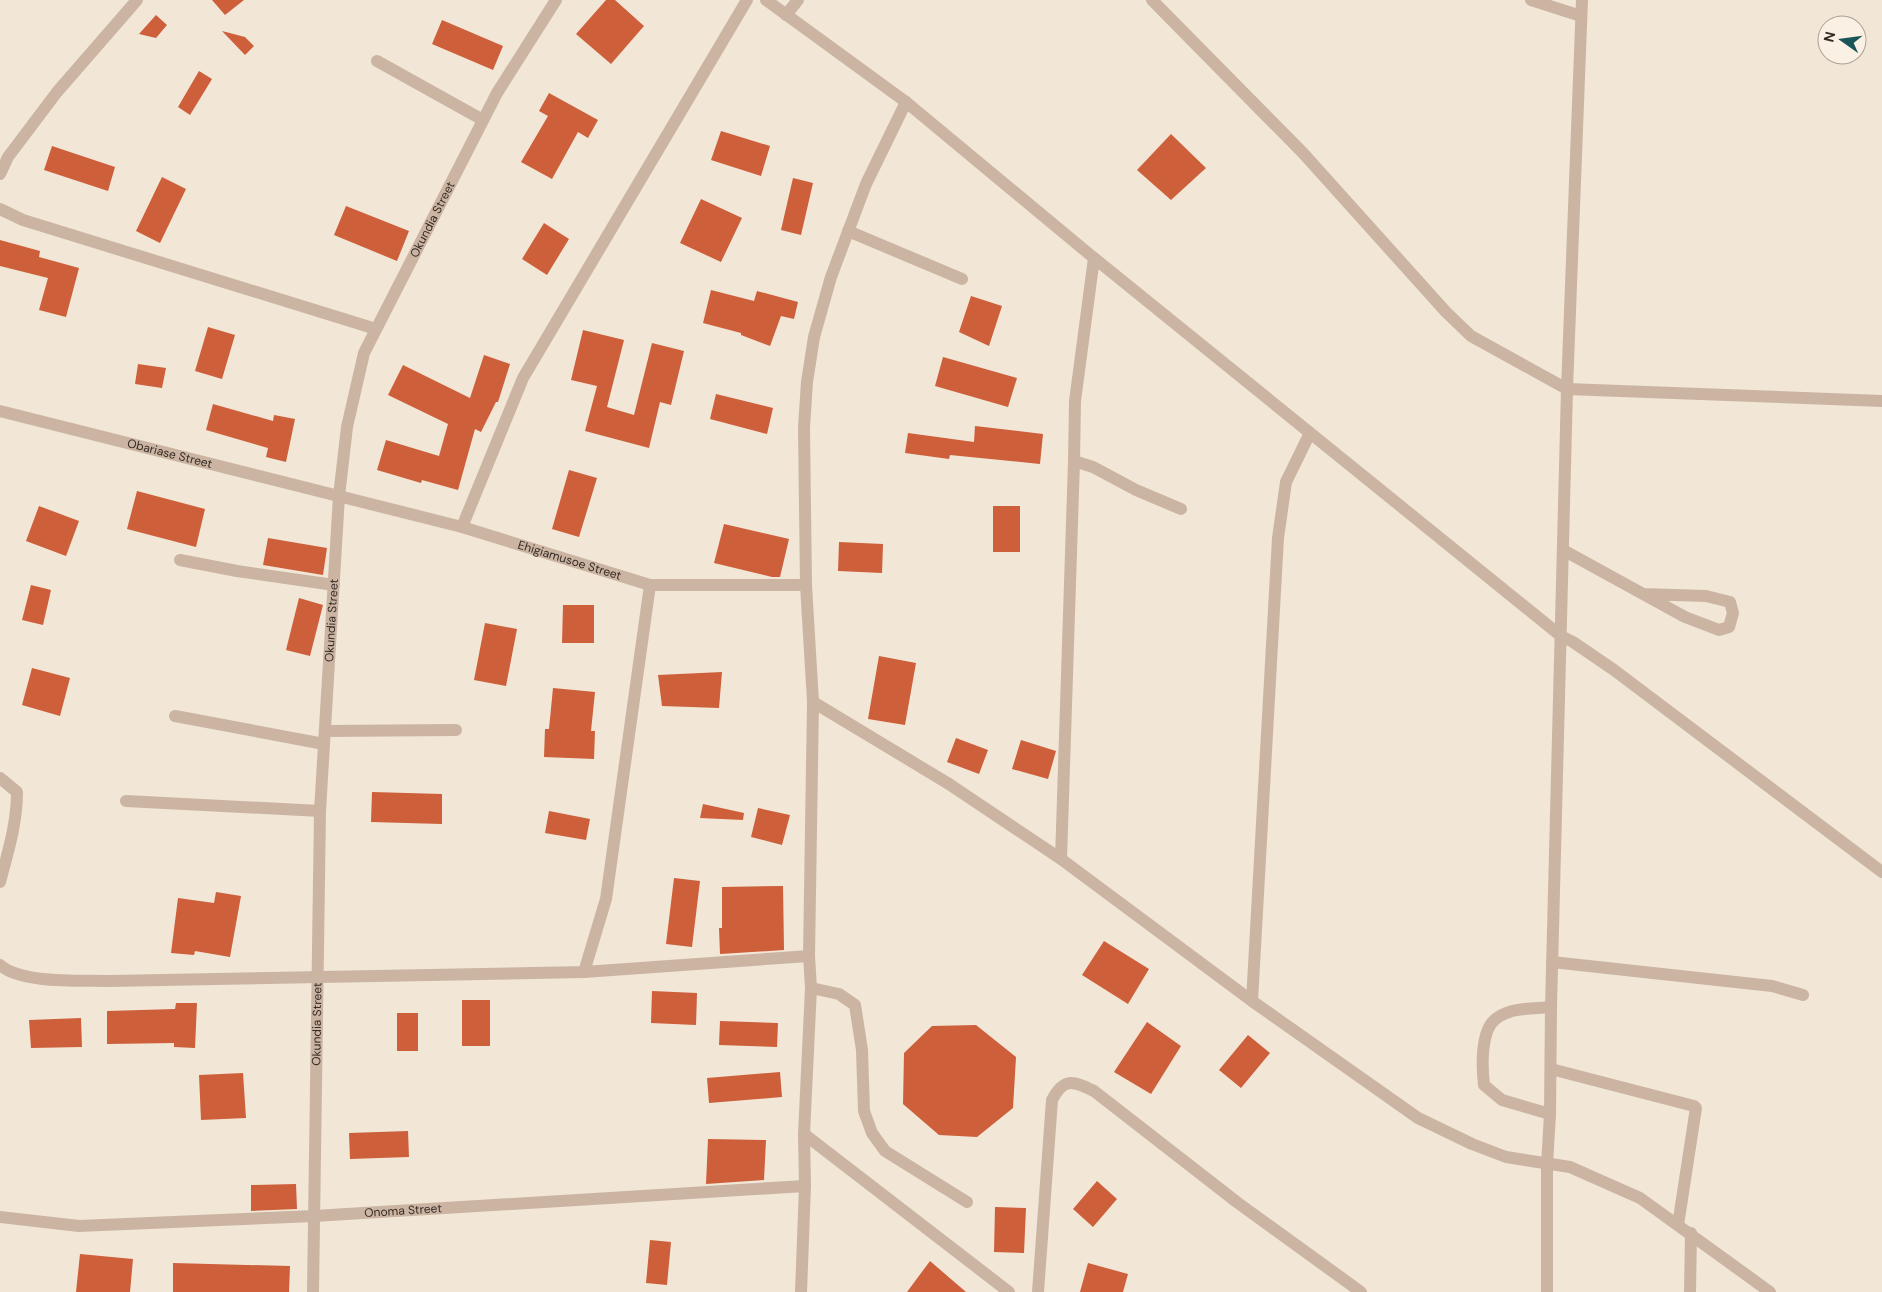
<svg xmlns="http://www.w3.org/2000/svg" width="1882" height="1292" viewBox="0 0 1882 1292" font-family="'DM Sans',sans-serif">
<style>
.building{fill:#cd5f3a}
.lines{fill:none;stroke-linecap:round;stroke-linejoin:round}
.minor{stroke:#cbb5a2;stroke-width:12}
.labels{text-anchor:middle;stroke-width:5;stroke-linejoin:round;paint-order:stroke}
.street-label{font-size:12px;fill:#352a25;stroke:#faf0e3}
</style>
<rect width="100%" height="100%" fill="#f2e6d7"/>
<path class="building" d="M212,0h32l-19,15z
M606,0h9l29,26 -33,38 -35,-30z
M156,15l11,10 -11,13 -17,-4z
M442,20l61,26 -10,24 -61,-26z
M222,31l23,6 9,9 -9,9z
M199,71l13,8 -22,36 -12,-8z
M549,93l49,27 -10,18 -10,-6 -26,47 -31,-17 27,-46 -9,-5z
M721,131l49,15 -9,30 -50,-16z
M1171,134l35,34 -35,32 -34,-30z
M52,146l63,21 -7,24 -64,-21z
M162,177l24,12 -26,54 -24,-12z
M793,178l20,5 -12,52 -20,-5z
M701,199l41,19 -21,44 -41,-19z
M346,206l63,25 -12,30 -63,-26z
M544,223l25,16 -22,36 -25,-16z
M0,240l40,11 -1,6 40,11 -13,49 -27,-7 9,-32 -48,-12z
M711,290l43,11 3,-10 41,11 -4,17 -13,-3 -11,30 -29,-11v-2l-38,-10z
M971,296l31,10 -13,40 -30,-14z
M208,327l27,8 -13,44 -27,-8z
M583,330l41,10 -17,67 27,8 18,-72 32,8 -13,54 -11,-3 -11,46 -64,-17 12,-45 -26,-6z
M484,355l26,9 -12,38h-2l-15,30 -6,-3 -17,61 -36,-10 -1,3 -44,-13 9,-30 53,16 9,-32 -60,-29 15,-30 67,33z
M943,357l74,21 -9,29 -73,-21z
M138,364l28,4 -4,20 -27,-4z
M716,394l57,14 -6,26 -57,-15z
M213,404l60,17 1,-6 21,4 -9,43 -20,-5 2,-9 -62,-18z
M975,426l68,8 -3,30 -90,-9 -1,4 -44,-6 3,-20 66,9z
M569,470l28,8 -18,59 -27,-8z
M137,491l68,18 -9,38 -69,-18z
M39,506l40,15 -13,35 -40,-15z
M993,506h27v46h-27z
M724,524l65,15 -9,38h-8l-58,-14z
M268,538l59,10 -4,27 -60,-10z
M839,542l44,2 -1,29 -44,-2z
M31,585l20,5 -8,35 -21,-5z
M299,598l24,7 -13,51 -24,-6z
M563,605h31v38h-32z
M485,623l32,6 -11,57 -32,-6z
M879,656l37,7 -11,62 -37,-6z
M32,668l38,10 -10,38 -38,-11z
M722,672l-3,36 -57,-2 -4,-31z
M553,688l42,4 -4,39h4l-1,28 -50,-2 1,-28h4z
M956,738l32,12 -9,24 -32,-12z
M1021,740l35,11 -8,28 -36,-10z
M372,792l70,2v30l-71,-2z
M703,804l41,9 -1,7 -43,-2z
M758,808l32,7 -8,30 -31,-8z
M549,811l41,8 -4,21 -41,-7z
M674,878l26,3 -8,66 -26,-3z
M783,886l1,64 -64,4 -1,-26h3v-41z
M216,892l25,4 -11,61 -35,-6 -1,4 -23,-2 7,-55 36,5z
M1104,941l45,28 -21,35 -46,-29z
M652,991l45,2 -1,32 -45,-2z
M462,1000h28v46h-28z
M176,1003h21l-2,45 -21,-1v-4l-67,1v-33l68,-2z
M397,1013h21v38h-21z
M81,1018l1,29 -51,1 -2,-28z
M720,1021l58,2 -1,24 -58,-2z
M1147,1022l34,24 -30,48 -37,-22z
M976,1025l40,32 -3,51 -36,29 -38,-2 -36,-31 1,-51 28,-27z
M1248,1035l22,18 -29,35 -22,-18z
M780,1072l2,25 -73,6 -2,-25z
M243,1073l3,45 -45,2 -2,-45z
M408,1131l1,26 -59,2 -1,-26z
M708,1139l58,1 -2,40 -58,4z
M1097,1181l20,18 -24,28 -20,-18z
M296,1184l1,25 -46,2v-26z
M995,1207l31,1 -2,45 -30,-1z
M650,1240l21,2 -4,43 -21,-2z
M80,1254l53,5 -3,33h-54z
M930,1261l36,31h-59z
M173,1263l117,3 -1,26h-116z
M1088,1263l40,11 -5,18h-43z"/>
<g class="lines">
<g class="minor">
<path d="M766,0l140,102 188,156 467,378 12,6 41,28 268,202"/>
<path d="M1152,0l151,153 143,159 25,24 96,53 315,12"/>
<path d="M1531,0l50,16"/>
<path d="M786,15l12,-15"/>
<path d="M377,61l106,59"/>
<path d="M0,174l8,-17 49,-65 80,-92"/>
<path d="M0,209l23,11 353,109"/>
<path d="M848,231l114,48"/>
<path id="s1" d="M0,411l462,116 188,58h156"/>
<path d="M1074,461l19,6 43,23 45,19"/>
<path d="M462,527l61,-149 224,-378"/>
<path d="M1563,550l122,67 34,13 10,-3 4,-14 -3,-11 -24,-6 -63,-2"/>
<path d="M180,560l57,11 97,14"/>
<path d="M813,702l136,82 112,75 191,142 166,117 54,26 34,13 64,10 70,31 130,94"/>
<path d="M175,716l149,28"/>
<path d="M325,731l131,-1"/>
<path d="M0,778l17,14c0,31 -9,60 -17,90"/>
<path d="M126,801l194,10"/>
<path d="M1061,859l13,-398 1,-60 19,-143"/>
<path d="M1552,962l220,24 31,9"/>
<path d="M0,965c22,19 80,15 109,16l475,-9 225,-16"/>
<path d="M584,972l22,-73 44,-314"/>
<path d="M811,988l28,6 16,11 7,45 2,61 8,22 13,18 82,51"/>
<path d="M1252,1001l26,-463 8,-56 24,-49"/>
<path d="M1551,1069l143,37 2,2 -18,117"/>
<path d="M1550,1114l-48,-14 -18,-15c-2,-17 -4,-56 13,-67 15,-11 37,-9 54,-11"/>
<path d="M804,1134l205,158"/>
<path id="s2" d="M0,1217l79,9 235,-10 491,-30"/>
<path id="s3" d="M313,1292l7,-481 19,-315 8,-69 17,-74 133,-260 59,-93"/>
<path d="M801,1292l4,-106 -1,-52 7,-146 -2,-32 4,-254 -7,-117 -2,-157 3,-46 7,-45 17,-60 35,-93 40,-82"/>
<path d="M1038,1292l14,-192c12,-23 21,-19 42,-9l144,112 123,89"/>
<path d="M1547,1292v-128l3,-50 1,-107 16,-618 15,-389"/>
<path d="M1690,1292l1,-59"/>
</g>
</g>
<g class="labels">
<g class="street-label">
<text dy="4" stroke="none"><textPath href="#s3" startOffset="1092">Okundia Street</textPath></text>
<text dy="4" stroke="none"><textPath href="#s1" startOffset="175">Obariase Street</textPath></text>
<text dy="4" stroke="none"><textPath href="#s1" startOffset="589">Ehigiamusoe Street</textPath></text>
<text dy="4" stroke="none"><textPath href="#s3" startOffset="672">Okundia Street</textPath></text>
<text dy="4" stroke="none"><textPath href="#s3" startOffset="268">Okundia Street</textPath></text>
<text dy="4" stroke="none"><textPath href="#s2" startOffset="404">Onoma Street</textPath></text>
</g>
</g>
<g transform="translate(1842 40) rotate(284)"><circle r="24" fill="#faf0e3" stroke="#aba197"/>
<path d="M0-4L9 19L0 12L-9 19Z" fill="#195459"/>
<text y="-8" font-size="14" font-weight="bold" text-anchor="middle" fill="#352a25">N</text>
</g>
</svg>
